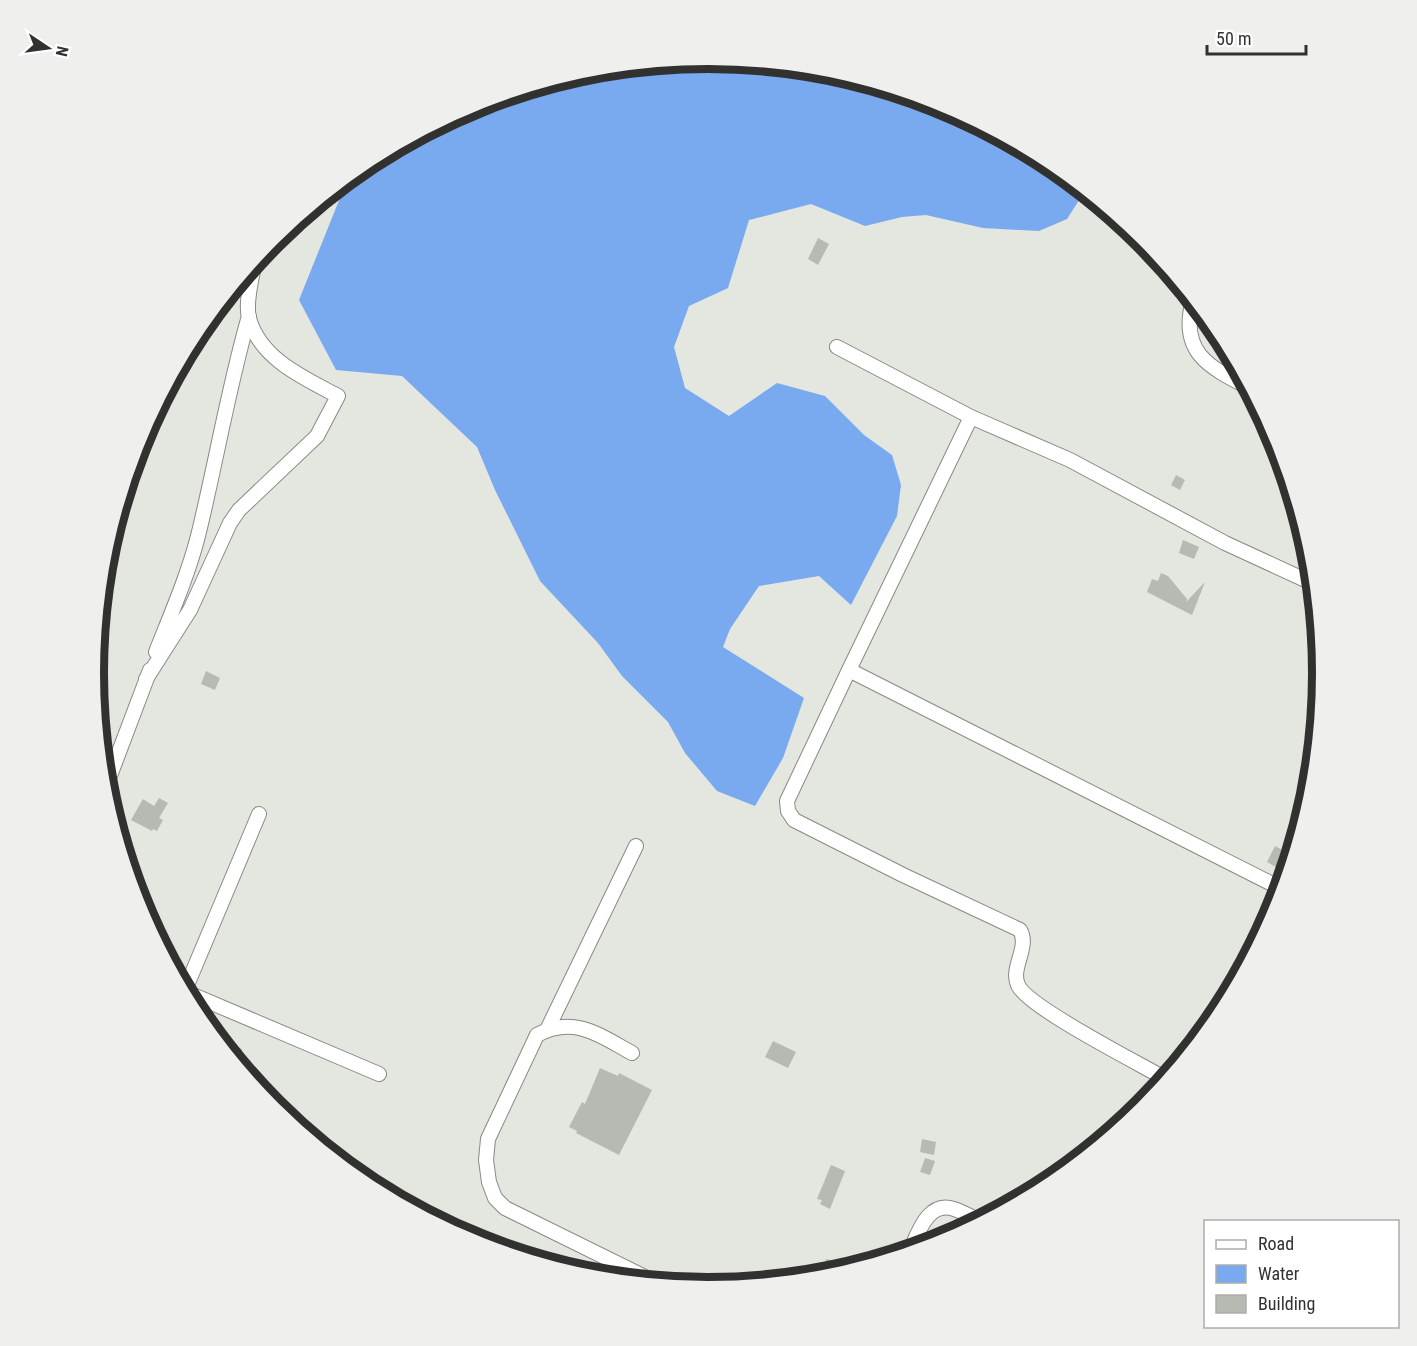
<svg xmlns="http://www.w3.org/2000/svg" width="1417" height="1346" viewBox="0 0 1417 1346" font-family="'Roboto Condensed',sans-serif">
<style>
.water{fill:#79a9ef}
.building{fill:#b6bab2}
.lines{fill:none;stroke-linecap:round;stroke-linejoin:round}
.street-casing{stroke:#878a83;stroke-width:16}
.street{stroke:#fff;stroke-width:14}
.rim{fill:none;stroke:#31322f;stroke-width:8}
</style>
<rect width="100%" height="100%" fill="#e3e7df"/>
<path class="water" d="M709,59l120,11 115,35 106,57 35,29 -18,28 -28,12 -56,-3 -57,-13 -24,2 -37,9 -54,-22 -62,16 -21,68 -39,18 -15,41 11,41 44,28 48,-33 48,13 39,39 28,20 9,30 -4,31 -46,89 -32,-29 -60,10 -29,43 -7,18 81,51 -21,60 -28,48 -38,-15 -32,-38 -17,-31 -46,-46 -24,-33 -58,-62 -45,-91 -18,-43 -75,-71 -66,-6 -37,-70 49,-122 16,-14 117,-54 127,-42z"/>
<path class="building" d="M818,238l11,6 -11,21 -10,-6z
M1176,475l9,5 -5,10 -9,-5z
M1183,540l16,7 -5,12 -15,-6z
M1161,573l7,3 19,23 -1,3 19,-20 -13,33 -45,-23 5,-13 6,2z
M206,671l14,7 -5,12 -14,-6z
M159,798l9,5 -9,15 4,2 -6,11 -4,-2 -1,2 -21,-11 12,-21 11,7z
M1275,846l17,9 -5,18 -20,-11z
M219,1040l23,9 -5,14 -12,-15z
M773,1041l23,11 -8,16 -23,-11z
M600,1068l18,8 1,-3 33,17 -33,65 -43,-22 1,-2 -8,-4 13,-25 3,2z
M922,1139l14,3 -2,13 -14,-3z
M925,1158l10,3 -5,14 -10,-3z
M831,1165l14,6 -15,38 -10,-5 2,-4 -5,-1z
M826,1259l10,2 -2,11 -11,-3z"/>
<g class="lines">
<defs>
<path id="street" d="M1193,300c-14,52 15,67 57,88
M837,347l134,70 99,43 155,83 89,41
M971,417l-122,253 433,219
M156,652c15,-38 32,-77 42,-116 18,-73 30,-147 51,-220
M849,670l-62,131 1,10 6,9 109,55 117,55c10,17 -10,38 -2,55 9,22 122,79 148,94
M146,679l44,-69 40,-87 9,-13 78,-74 21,-40c-34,-18 -78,-37 -89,-78 -4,-15 3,-42 6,-56
M105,789l45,-119
M185,990l74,-176
M186,992l193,82
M547,1030l89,-184
M632,1053c-33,-18 -58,-38 -95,-18l-49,104 -2,21 3,22 6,16 10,10 150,74
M910,1251c8,-18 18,-51 44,-42 9,3 18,8 26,12"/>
</defs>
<use href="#street" class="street-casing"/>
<use href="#street" class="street"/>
</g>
<path d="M0 0H1417V1346H0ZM104 673a604 604 0 1 1 1208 0a604 604 0 1 1-1208 0Z" fill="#efefee" fill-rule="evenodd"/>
<path class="rim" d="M104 673a604 604 0 1 1 1208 0a604 604 0 1 1-1208 0Z"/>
<rect x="1204" y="1220" width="195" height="108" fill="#ffffff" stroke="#adadac" stroke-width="1.5"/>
<rect x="1216" y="1240" width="30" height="9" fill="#ffffff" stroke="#adadac" stroke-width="1.5"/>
<text x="1258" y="1250" font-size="18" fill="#31322f">Road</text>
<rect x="1216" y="1265" width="30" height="18" fill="#79a9ef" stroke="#adadac" stroke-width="1.5"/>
<text x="1258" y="1280" font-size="18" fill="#31322f">Water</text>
<rect x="1216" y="1295" width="30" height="18" fill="#b6bab2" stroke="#adadac" stroke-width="1.5"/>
<text x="1258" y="1310" font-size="18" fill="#31322f">Building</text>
<g transform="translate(48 48) rotate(103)" stroke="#ffffff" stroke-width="4.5" paint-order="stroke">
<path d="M0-4.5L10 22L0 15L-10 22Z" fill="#31322f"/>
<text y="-9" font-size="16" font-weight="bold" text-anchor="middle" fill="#31322f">N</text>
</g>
<path d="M1207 45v9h99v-9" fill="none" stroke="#31322f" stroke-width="3"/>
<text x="1216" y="45" font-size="18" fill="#31322f" stroke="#ffffff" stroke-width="4.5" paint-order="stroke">50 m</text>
</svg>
